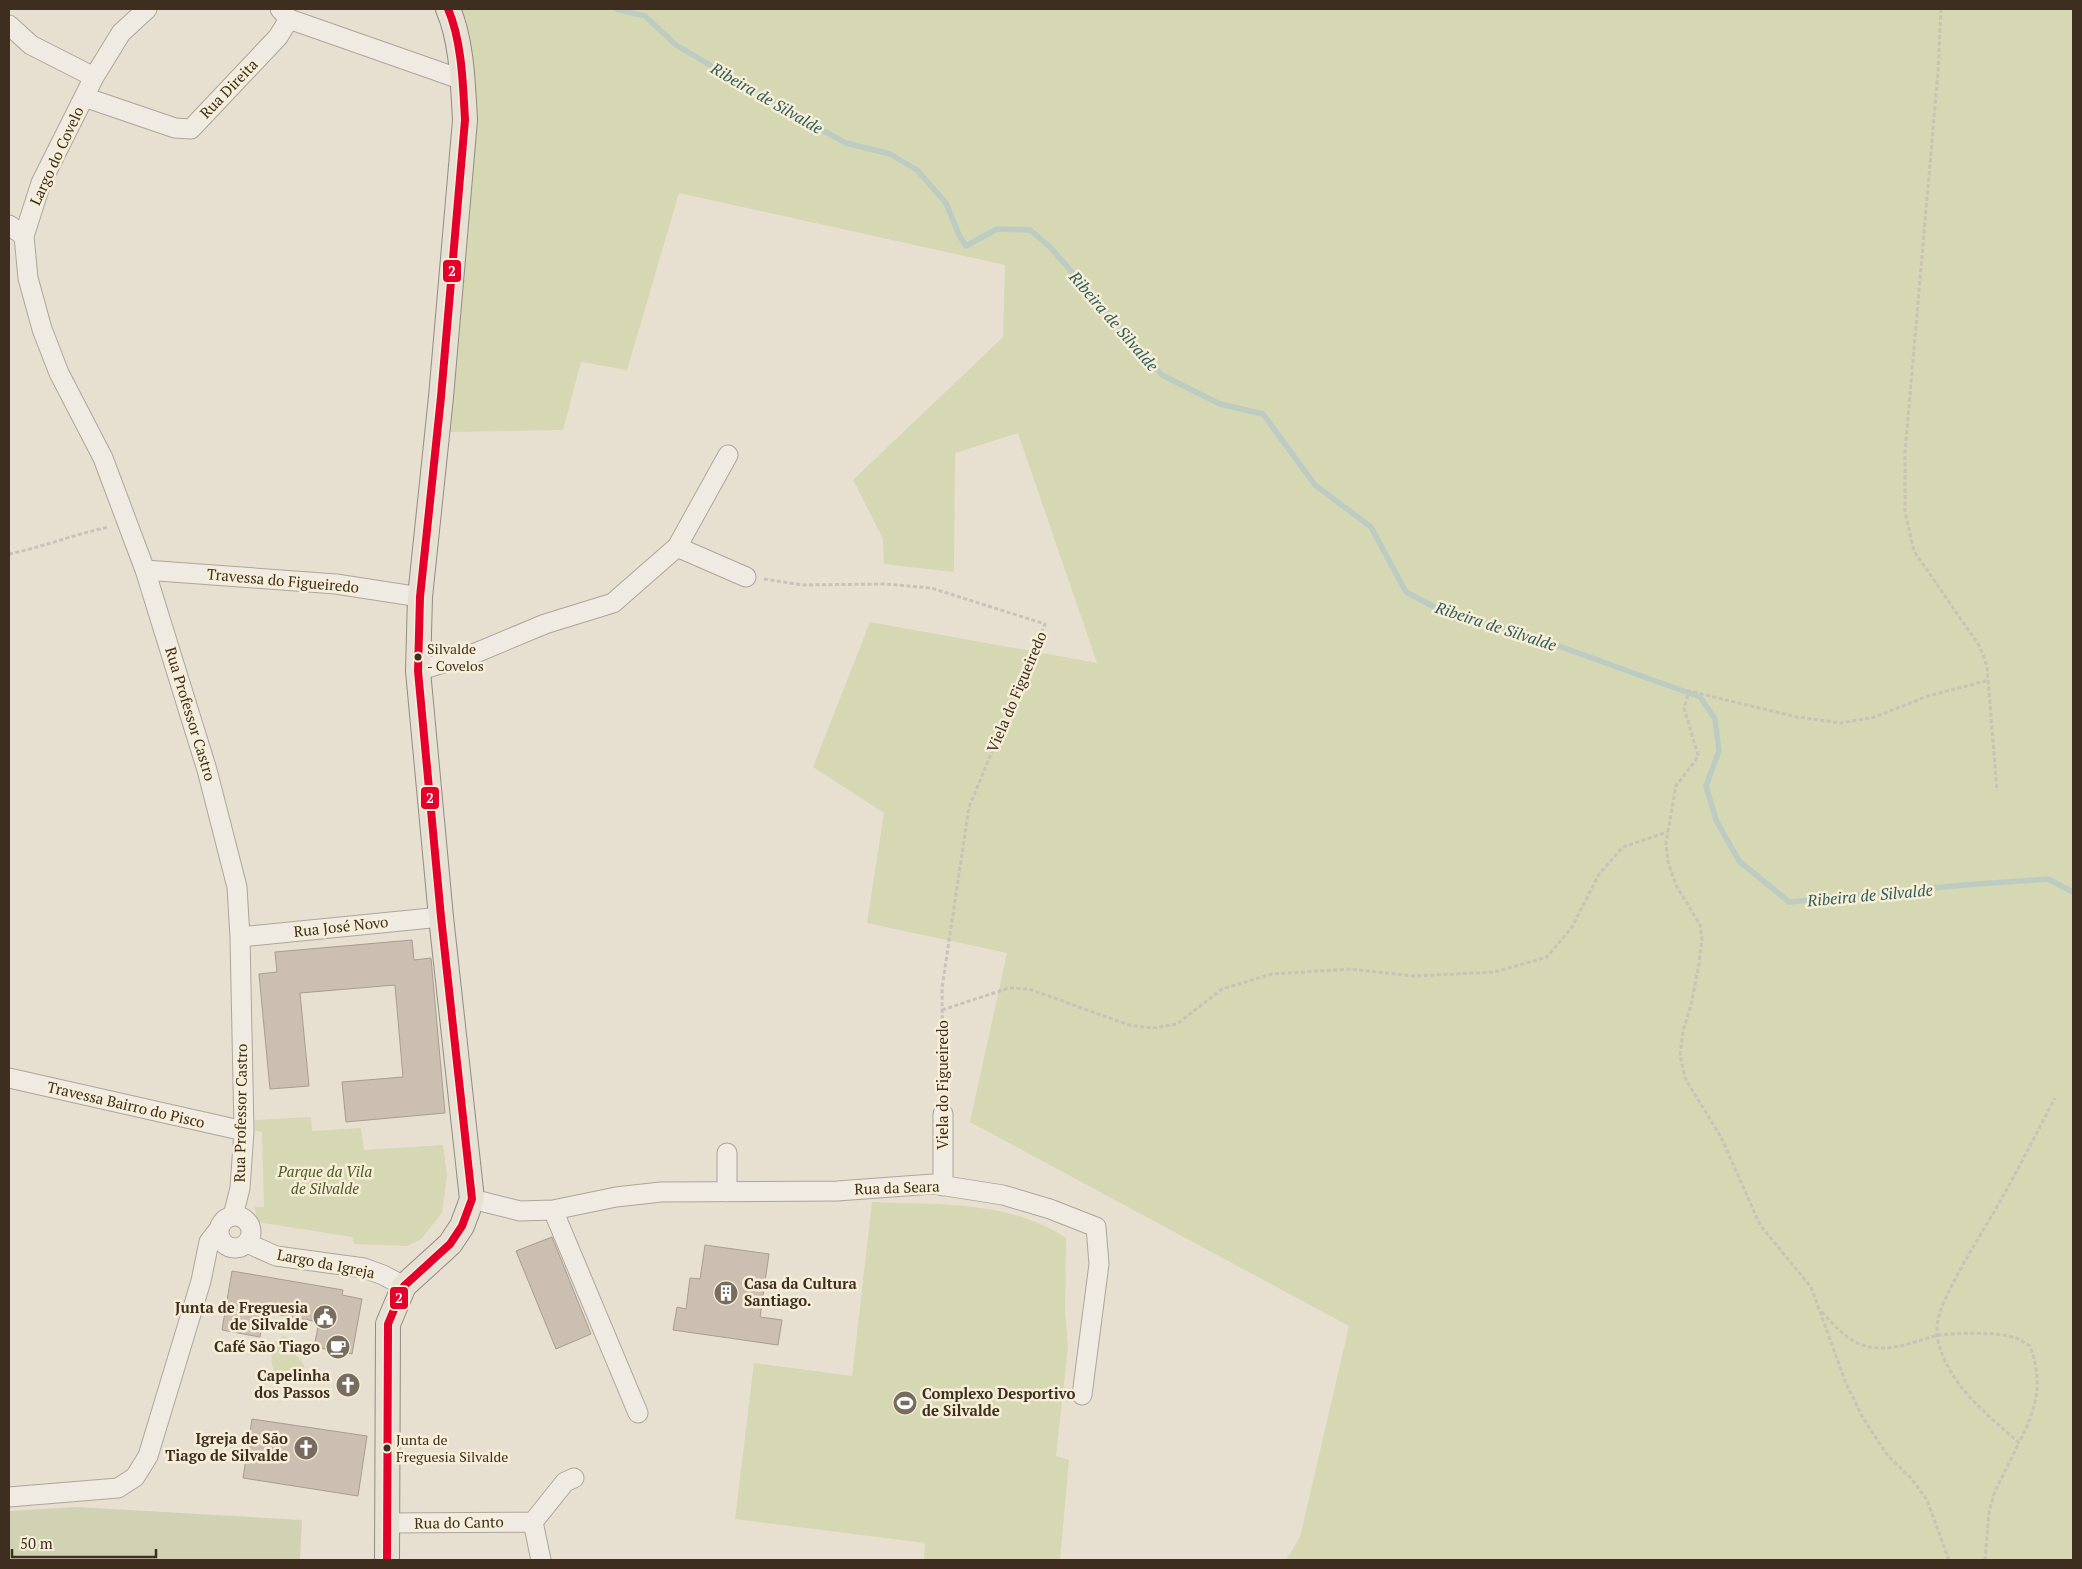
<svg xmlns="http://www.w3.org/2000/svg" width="2082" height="1569" viewBox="0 0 2082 1569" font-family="'PT Serif',serif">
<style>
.green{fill:#d6d7b3}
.cemetery{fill:#d1d1b3}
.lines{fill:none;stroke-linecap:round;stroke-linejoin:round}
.stream{stroke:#bcccc2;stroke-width:5.5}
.building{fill:#cbbfb2;stroke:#a89c90}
.minor-casing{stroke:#ada599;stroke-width:21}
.major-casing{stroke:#928b80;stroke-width:26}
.path{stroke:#c8c2b9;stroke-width:3;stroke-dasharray:4 2.5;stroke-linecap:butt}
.minor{stroke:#efebe3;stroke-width:19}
.major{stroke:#e6e1d4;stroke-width:24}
.bus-1-casing{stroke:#f7eed8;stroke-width:11}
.bus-1{stroke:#e4002b;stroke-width:8}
.bus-dot{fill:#3d2e20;stroke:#f7eed8;stroke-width:2}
.labels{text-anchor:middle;stroke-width:5;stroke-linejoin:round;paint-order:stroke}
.bus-label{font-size:14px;fill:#3d2e20;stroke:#f7eed8;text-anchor:start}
.street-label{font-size:15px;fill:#3d2e20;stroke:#f7eed8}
.park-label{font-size:15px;font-style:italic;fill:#4d5a26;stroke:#f7eed8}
.poi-label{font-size:15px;font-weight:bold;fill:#3d2e20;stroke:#f7eed8;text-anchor:end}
.water-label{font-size:16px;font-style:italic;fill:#2f5d5a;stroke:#f7eed8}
.line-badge{stroke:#f7eed8;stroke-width:2}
.badge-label{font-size:14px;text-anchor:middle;font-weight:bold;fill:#fff}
</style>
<rect width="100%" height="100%" fill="#e7e0d1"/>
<path class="green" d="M462,9h1611v1551h-787l14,-23 49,-211 -379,-204 37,-169 -140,-30 17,-110 -71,-46 57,-145 227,41 -79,-230 -63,20 -1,119 -70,-8 -1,-25 -30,-59 150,-143 2,-72 -326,-72 -52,177 -46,-8 -18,68 -117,2 31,-313 -11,-100z
M311,1117l1,14 49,-3 3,22 79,-5 4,31 -5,37 -21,26 -14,7 -53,-2 -2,-7 -95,-15 -2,-15h9l-2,-75 -7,-1v-11z
M872,1202c65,3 138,-2 194,36l-1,72 3,37 -12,109 13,4 -9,100h-136l1,-17 -190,-24 19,-156 98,13z
M283,1336c13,3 9,11 13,19 2,3 6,7 8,10l-1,11c-26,13 -37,-10 -29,-33z"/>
<path class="cemetery" d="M76,1507l226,13 -2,40h-291v-49z"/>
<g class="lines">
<path class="stream" d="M616,9l29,7 31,29 131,77 39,21 44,11 27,16 29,33 13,32 7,11 31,-17 33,1 20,17 112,128 58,29 43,10 52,71 56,42 35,65 36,19 100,29 158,57 15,22 4,32 -13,35 10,34 23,41 50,41 175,-17 84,-6 25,13"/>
</g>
<path class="building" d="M412,940l2,20 17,-2 14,155 -99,9 -4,-40 61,-5 -8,-92 -95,8 9,93 -39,3 -11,-115 18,-2 -2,-20z
M552,1237l39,97 -35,15 -40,-98z
M705,1245l64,9 -9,63 22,3 -4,25 -105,-15 4,-23 9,2 4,-31 10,1z
M232,1271l111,19 -1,5 20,4 -10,55 -38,-7 5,-25 -55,-10 -4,25 -38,-7z
M252,1419l115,17 -9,60 -115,-18z"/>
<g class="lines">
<defs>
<path id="minor" d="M147,9l-26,24 -27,44 -53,106 -17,53 4,42 14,51 17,44 44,85 42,112 62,200 30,117 3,50 4,194 -4,57 -7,28
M280,9l9,10 174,61
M9,25l22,20 63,32
M84,97l91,31 16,1 87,-92 11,-18
M9,225l15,11
M677,547l69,30
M145,570l191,14 84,13
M418,671l60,-19 67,-28 68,-21 64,-56 51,-92
M240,937l201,-20
M9,1078l235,53
M727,1153v39
M943,1186v-72
M472,1199l48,12 33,-1 63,-13 45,-5 176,-1 96,-7 70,11 47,14 46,18 3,37 -17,131
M553,1210l85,203
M219 1232a16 16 0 1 1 32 0a16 16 0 1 1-32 0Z
M247,1243l29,13 88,12 19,7 21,11
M9,1497l109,-9 17,-11 13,-21 53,-175 8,-39 10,-13
M533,1522l8,38
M386,1523l147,-1 32,-40 9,-4"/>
<path id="major" d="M387,1560l1,-236 16,-38 46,-42 12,-18 10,-27 -31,-282 -23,-246 2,-74 21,-200 24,-277c-2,-35 -3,-79 -17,-111"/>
</defs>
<use href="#minor" class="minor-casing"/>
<use href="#major" class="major-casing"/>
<path class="path" d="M1941,9l-3,63 -33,380v60l9,39 66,96 7,19 10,125
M9,554c34,-7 66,-20 100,-27
M764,579l39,6 82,-1 46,4 114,36 -76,183 -27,181 1,110
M942,1010l67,-22 20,1 100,36 23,3 25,-4 45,-35 50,-15 78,-5 64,7 81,-4 52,-15 25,-30 27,-53 24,-27 44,-15
M1822,1312c10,11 24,27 38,32 27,10 50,-1 75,-8 18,-4 64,-4 81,2 5,2 9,5 14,8 14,37 6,63 -11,97
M1949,1560l-22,-60 -16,-22 -23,-22 -25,-38 -18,-37 -34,-94 -51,-62 -39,-88 -35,-57 -6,-24 3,-25 8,-26 8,-41 3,-26 -2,-13 -24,-40 -8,-23 -2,-19 10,-57 19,-25 3,-6 -14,-47 5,-17 108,26 44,6 34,-6 53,-21 61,-16
M1985,1560l4,-48 6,-21 24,-48c-31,-28 -68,-56 -80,-98 -4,-13 -2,-28 4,-41 15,-34 36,-66 55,-99 20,-35 38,-71 57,-107"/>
<use href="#minor" class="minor"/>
<use href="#major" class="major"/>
<defs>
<path id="bus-1" d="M387,1560l1,-236 16,-38 46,-42 12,-18 10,-27 -31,-282 -23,-246 2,-74 21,-200 24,-277c-2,-35 -3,-79 -17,-111"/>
</defs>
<use href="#bus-1" class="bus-1-casing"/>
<use href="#bus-1" class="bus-1"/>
</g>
<defs>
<symbol id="building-disc" viewBox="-11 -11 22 22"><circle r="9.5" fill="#786c5e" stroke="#f7eed8"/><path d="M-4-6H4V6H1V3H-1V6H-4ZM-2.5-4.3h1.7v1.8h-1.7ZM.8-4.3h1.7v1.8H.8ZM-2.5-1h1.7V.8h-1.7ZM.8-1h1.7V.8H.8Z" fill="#fff"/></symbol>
<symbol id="civic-disc" viewBox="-11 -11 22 22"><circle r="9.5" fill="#786c5e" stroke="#f7eed8"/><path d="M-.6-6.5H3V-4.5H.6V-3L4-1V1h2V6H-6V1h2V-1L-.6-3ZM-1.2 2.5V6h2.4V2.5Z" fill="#fff"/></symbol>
<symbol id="cafe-disc" viewBox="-11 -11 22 22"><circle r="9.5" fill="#786c5e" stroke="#f7eed8"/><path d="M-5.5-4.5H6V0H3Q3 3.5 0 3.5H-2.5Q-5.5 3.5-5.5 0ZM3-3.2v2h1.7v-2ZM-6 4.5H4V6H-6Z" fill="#fff"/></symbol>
<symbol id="church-disc" viewBox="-11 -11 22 22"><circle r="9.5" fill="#786c5e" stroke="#f7eed8"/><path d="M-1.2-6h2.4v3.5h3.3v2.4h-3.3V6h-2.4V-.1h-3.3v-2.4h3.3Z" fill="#fff"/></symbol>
<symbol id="stadium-disc" viewBox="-11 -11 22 22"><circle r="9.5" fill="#786c5e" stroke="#f7eed8"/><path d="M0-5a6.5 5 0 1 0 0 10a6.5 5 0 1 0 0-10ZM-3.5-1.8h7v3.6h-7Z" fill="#fff"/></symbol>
</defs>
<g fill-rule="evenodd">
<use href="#building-disc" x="712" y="1279" width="28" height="28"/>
<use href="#civic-disc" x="311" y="1303" width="28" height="28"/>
<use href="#cafe-disc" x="324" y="1333" width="28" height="28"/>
<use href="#church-disc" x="334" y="1371" width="28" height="28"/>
<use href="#stadium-disc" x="891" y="1389" width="28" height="28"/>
<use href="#church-disc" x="292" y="1434" width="28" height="28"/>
</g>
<g class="bus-dot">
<circle cx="418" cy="657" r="4.5"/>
<circle cx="387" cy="1448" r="4.5"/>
</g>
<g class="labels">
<g class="bus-label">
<text x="427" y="654">Silvalde<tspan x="427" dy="17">- Covelos</tspan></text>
<text x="396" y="1445">Junta de<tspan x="396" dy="17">Freguesia Silvalde</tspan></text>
</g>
<g class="street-label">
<text transform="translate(229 89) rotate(-46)" y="5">Rua Direita</text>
<text transform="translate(57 156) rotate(-65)" y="5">Largo do Covelo</text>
<text transform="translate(283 581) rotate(5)" y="5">Travessa do Figueiredo</text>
<text transform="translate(1017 692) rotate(-67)" y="5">Viela do Figueiredo</text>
<text transform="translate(190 714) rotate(73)" y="5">Rua Professor Castro</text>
<text transform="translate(341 927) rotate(-6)" y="5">Rua José Novo</text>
<text transform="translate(943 1085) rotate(-90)" y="5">Viela do Figueiredo</text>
<text transform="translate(126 1105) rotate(13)" y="5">Travessa Bairro do Pisco</text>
<text transform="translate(241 1113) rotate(-89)" y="5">Rua Professor Castro</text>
<text transform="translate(897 1188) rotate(-2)" y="5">Rua da Seara</text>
<text transform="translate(326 1264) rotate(11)" y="5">Largo da Igreja</text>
<text transform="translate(459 1523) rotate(-1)" y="5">Rua do Canto</text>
</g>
<g class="park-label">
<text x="325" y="1177">Parque da Vila<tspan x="325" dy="17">de Silvalde</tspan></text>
</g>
<g class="poi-label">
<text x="744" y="1289" text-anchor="start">Casa da Cultura<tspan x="744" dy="17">Santiago.</tspan></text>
<text x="308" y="1313">Junta de Freguesia<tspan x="308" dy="17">de Silvalde</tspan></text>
<text x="320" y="1352">Café São Tiago</text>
<text x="330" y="1381">Capelinha<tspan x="330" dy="17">dos Passos</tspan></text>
<text x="922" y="1399" text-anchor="start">Complexo Desportivo<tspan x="922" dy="17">de Silvalde</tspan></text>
<text x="288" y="1444">Igreja de São<tspan x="288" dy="17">Tiago de Silvalde</tspan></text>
</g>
<g class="water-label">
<text transform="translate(767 98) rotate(30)" y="6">Ribeira de Silvalde</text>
<text transform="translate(1114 321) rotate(49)" y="6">Ribeira de Silvalde</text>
<text transform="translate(1496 626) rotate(18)" y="6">Ribeira de Silvalde</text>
<text transform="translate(1870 895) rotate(-5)" y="6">Ribeira de Silvalde</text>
</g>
</g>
<g class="line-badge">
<rect x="442" y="259" width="20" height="24" rx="5" fill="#e4002b"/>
<rect x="420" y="786" width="20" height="24" rx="5" fill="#e4002b"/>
<rect x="389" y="1286" width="20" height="24" rx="5" fill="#e4002b"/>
</g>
<g class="badge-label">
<text x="452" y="276">2</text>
<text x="430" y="803">2</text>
<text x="399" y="1303">2</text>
</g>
<rect width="2082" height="1569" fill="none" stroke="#3d2e20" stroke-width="20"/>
<path d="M12 1549v8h144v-8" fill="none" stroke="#3d2e20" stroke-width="2.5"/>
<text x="20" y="1549" font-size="15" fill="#3d2e20" stroke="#f7eed8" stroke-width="4" paint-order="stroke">50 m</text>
</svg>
